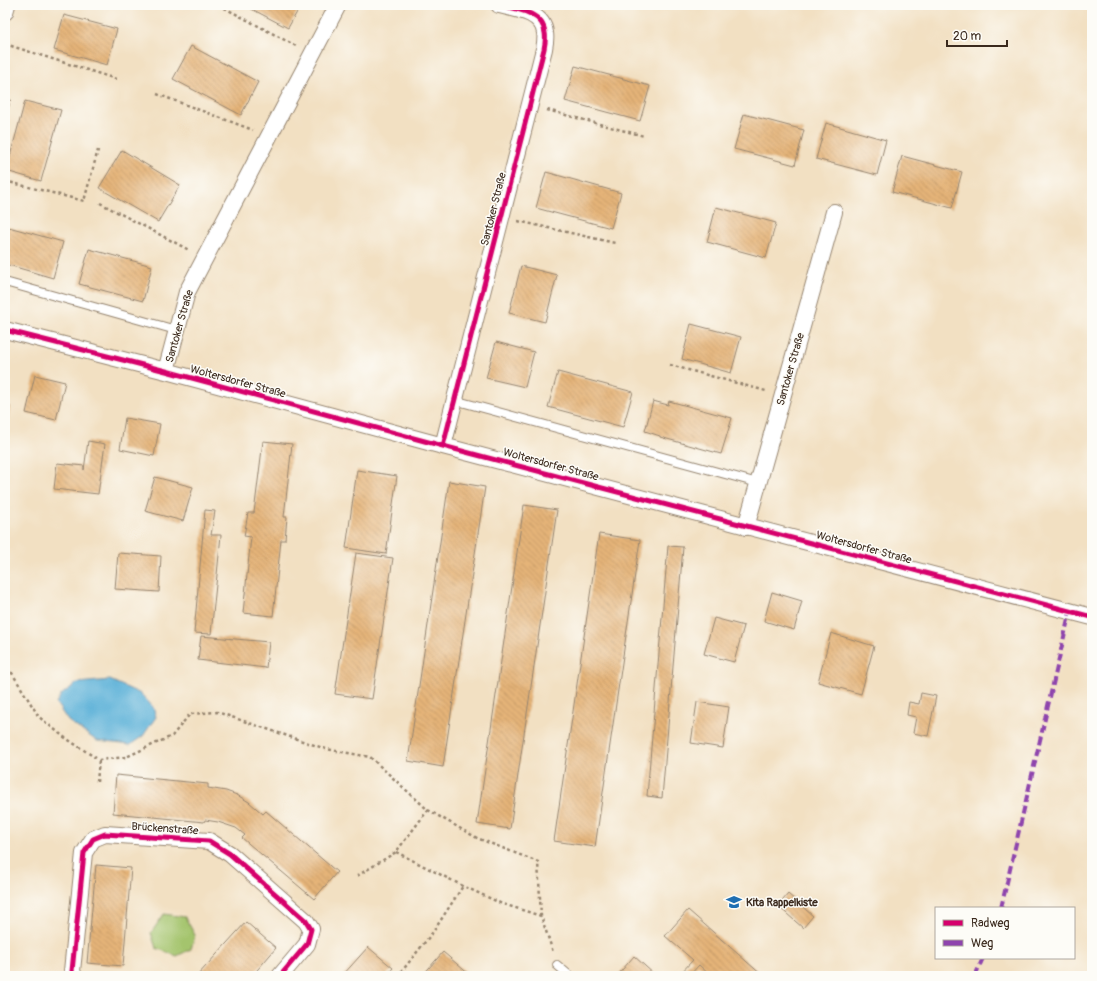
<svg xmlns="http://www.w3.org/2000/svg" width="1097" height="981" viewBox="0 0 1097 981" font-family="Pangolin,sans-serif">
<style>
.green{fill:#a4c46d;stroke:#707746}
.water{fill:#5cb1d8;stroke:#4c6e7b}
.building{fill:url(#building-back-hatch)}
.lines{fill:none;stroke-linecap:round;stroke-linejoin:round}
.service-casing{stroke:#968570;stroke-width:10}
.minor-casing{stroke:#968570;stroke-width:18}
.path{stroke:#968570;stroke-width:2.5;stroke-dasharray:3 3;stroke-linecap:butt}
.service{stroke:#fff;stroke-width:8}
.minor{stroke:#fff;stroke-width:16}
.quiet{stroke:#8e44ad;stroke-width:4;stroke-dasharray:8 4;stroke-linecap:butt}
.cycleway-casing{stroke:#fdfcf7;stroke-width:8}
.cycleway{stroke:#d6006c;stroke-width:5}
.labels{text-anchor:middle;stroke-width:3;stroke-linejoin:round;paint-order:stroke}
.street-label{font-size:11px;fill:#3b2a1e;stroke:#fdfcf7}
.poi-label{font-size:11px;font-weight:bold;fill:#3b2a1e;stroke:#fdfcf7;text-anchor:start}
</style>
<defs>
<pattern id="building-back-hatch" width="6" height="6" patternUnits="userSpaceOnUse"><rect width="6" height="6" fill="#e5b478"/><path d="M-1 5l2 2M0 0l6 6M5-1l2 2" fill="none" stroke="#bb9362"/></pattern>
</defs>
<rect width="100%" height="100%" fill="#fdfcf7"/>
<filter id="ink" filterUnits="userSpaceOnUse"><feTurbulence type="fractalNoise" baseFrequency=".025" numOctaves="2"/><feDisplacementMap in="SourceGraphic" scale="8" xChannelSelector="R" yChannelSelector="G"/><feConvolveMatrix kernelMatrix="1 2 1 2 8 2 1 2 1" color-interpolation-filters="sRGB"/></filter>
<filter id="wash" filterUnits="userSpaceOnUse"><feTurbulence type="fractalNoise" baseFrequency=".012" numOctaves="4" result="noise"/><feDisplacementMap in="SourceGraphic" scale="16" xChannelSelector="R" yChannelSelector="G"/><feGaussianBlur stdDeviation="0.9" result="paint"/><feColorMatrix in="noise" values="0 0 0 0 0 0 0 0 0 0 0 0 0 0 0 0 0 1.4 0 .05"/><feComposite in="paint" operator="in"/></filter>
<g filter="url(#wash)">
<rect width="100%" height="100%" fill="#f2e0c2"/>
<path class="green" d="M164,914l21,3 10,18 -4,14 -14,7 -21,-8 -5,-15z"/>
<path class="water" d="M110,680l31,14 12,13 3,10 -13,19 -13,9 -33,-4 -29,-20 -12,-18 5,-8 16,-12z"/>
<g id="blocks">
<path class="building" d="M244,5h57l-13,23z
M64,15l53,14 -10,36 -53,-15z
M191,46l67,36 -17,33 -68,-36z
M575,66l75,20 -10,35 -75,-20z
M25,101l36,9 -20,71 -35,-10z
M744,114l60,16 -9,35 -61,-16z
M826,123l60,17 -9,35 -61,-16z
M122,150l58,35 -22,37 -59,-34z
M902,156l60,16 -10,36 -60,-16z
M546,172l75,21 -10,35 -75,-20z
M716,207l60,16 -10,35 -59,-16z
M5,226l58,16 -10,36 -48,-14z
M89,249l63,17 -9,35 -64,-17z
M521,266l36,9 -12,47 -36,-9z
M691,324l50,13 -10,36 -49,-14z
M496,342l38,10 -9,35 -39,-9z
M558,372l75,20 -10,35 -75,-20z
M35,375l30,7 -9,38 -30,-7z
M653,401l15,4 1,-4 63,17 -11,36 -61,-17v-1l-15,-5z
M5,405l5,1 -4,35h-1z
M125,418l35,6 -6,32 -34,-7z
M88,441l17,3 -7,50 -44,-5 3,-26 27,3v4z
M263,441l29,3 -8,73h3l-2,23h-4l-8,76 -30,-3 8,-76 -7,-1 4,-23h6z
M357,470l40,6 -11,78 -40,-6z
M155,477l38,10 -10,34 -38,-10z
M449,481l36,6 -42,280 -35,-6z
M524,505l33,5 -47,319 -33,-5z
M205,510l10,1 -4,24h10l-10,99 -17,-1z
M599,534l41,6 -45,307 -41,-6z
M668,546l15,1 -21,251 -15,-2z
M118,553l43,3 -2,36 -44,-3z
M356,553l37,5 -21,141 -37,-5z
M772,592l30,9 -8,29 -30,-9z
M714,618l30,8 -10,36 -30,-8z
M831,633l43,13 -13,48 -43,-12z
M201,636l68,6 -3,26 -68,-8z
M921,693l15,3 -8,40 -15,-3 3,-16 -9,-2 2,-13 10,2z
M697,702l32,5 -6,41 -32,-5z
M116,775l92,9v4l18,3 11,4 12,7 14,12 3,-3 71,61 -23,27 -72,-61 3,-3 -9,-7 -18,-6 -13,-2 -1,2 -91,-9z
M96,865l35,3 -8,98 -36,-3z
M788,894l25,22 -10,12 -25,-22z
M688,910l75,66h-52l-12,-11 -10,11h-11l15,-16 -28,-24z
M246,922l30,26 -24,28h-55z
M368,947l25,21 -7,8h-44z
M443,952l28,24h-49z
M634,956l22,20h-39z"/>
</g>
</g>
<g filter="url(#ink)">
<use href="#blocks" fill-opacity="0" stroke="#968570" stroke-width="1"/>
<g class="lines">
<defs>
<path id="service" d="M5,282l171,48
M454,400l304,83
M557,965l13,11"/>
<path id="minor" d="M5,12l2,-7
M5,330l161,41 277,75 649,171
M166,371l21,-79 151,-287
M443,446l101,-397c1,-5 2,-11 1,-16 -2,-21 -29,-24 -46,-28
M746,527l88,-315
M74,976l-2,-5 12,-118 9,-14 12,-5 104,7 21,13 76,67 5,8 -4,15 -27,32"/>
</defs>
<use href="#service" class="service-casing"/>
<use href="#minor" class="minor-casing"/>
<path class="path" d="M219,5l77,41
M5,44l111,35
M157,94l96,36
M547,110l97,26
M5,118l5,-19
M5,181l79,20 14,-51
M100,203l89,47
M518,221l97,22
M670,365l96,26
M5,672l7,1 27,44 25,20 35,23 27,-3 46,-21 18,-22 27,-2 109,37 44,8 58,53 49,28 61,24 3,54 12,36
M97,782l2,-22
M396,852l67,34 37,17 41,13
M357,876l39,-24 32,-42
M408,976l-6,-5 31,-39 30,-46"/>
<use href="#service" class="service"/>
<use href="#minor" class="minor"/>
<path class="quiet" d="M1001,908l69,-297
M975,976l8,-18"/>
<defs>
<path id="cycleway" d="M5,330l161,41 277,75 649,171
M443,446l101,-397c1,-5 2,-11 1,-16 -2,-21 -29,-24 -46,-28
M74,976l-2,-5 12,-118 9,-14 12,-5 104,7 21,13 76,67 5,8 -4,15 -27,32"/>
</defs>
<use href="#cycleway" class="cycleway-casing"/>
<use href="#cycleway" class="cycleway"/>
</g>
</g>
<defs>
<symbol id="school-bare" viewBox="-9 -9 18 18"><path d="M0-5L7-2L0 1L-7-2ZM-4 1L0 2.5L4 1V4Q0 6-4 4Z" fill="#1f6fb2" stroke="#fdfcf7" stroke-width="2.5" paint-order="stroke"/></symbol>
</defs>
<g fill-rule="evenodd">
<use href="#school-bare" x="723" y="891" width="22" height="22"/>
</g>
<g class="labels">
<g class="street-label">
<text transform="translate(493 209) rotate(-76)" y="4">Santoker Straße</text>
<text transform="translate(179 326) rotate(-74)" y="4">Santoker Straße</text>
<text transform="translate(790 369) rotate(-74)" y="4">Santoker Straße</text>
<text transform="translate(238 381) rotate(15)" y="4">Woltersdorfer Straße</text>
<text transform="translate(551 464) rotate(15)" y="4">Woltersdorfer Straße</text>
<text transform="translate(864 547) rotate(15)" y="4">Woltersdorfer Straße</text>
<text transform="translate(165 828) rotate(4)" y="4">Brückenstraße</text>
</g>
<g class="poi-label">
<text x="746" y="906">Kita Rappelkiste</text>
</g>
</g>
<rect width="1097" height="981" fill="none" stroke="#fdfcf7" stroke-width="20"/>
<rect x="935" y="907" width="140" height="52" fill="#fdfcf7" stroke="#afa8a0"/>
<rect x="943" y="920" width="20" height="6" fill="#d6006c" stroke="#afa8a0"/>
<text x="971" y="927" font-size="12" fill="#3b2a1e">Radweg</text>
<rect x="943" y="940" width="20" height="6" fill="#8e44ad" stroke="#afa8a0"/>
<text x="971" y="947" font-size="12" fill="#3b2a1e">Weg</text>
<path d="M947 40v6h60v-6" fill="none" stroke="#3b2a1e" stroke-width="2"/>
<text x="953" y="40" font-size="12" fill="#3b2a1e" stroke="#fdfcf7" stroke-width="3" paint-order="stroke">20 m</text>
</svg>
